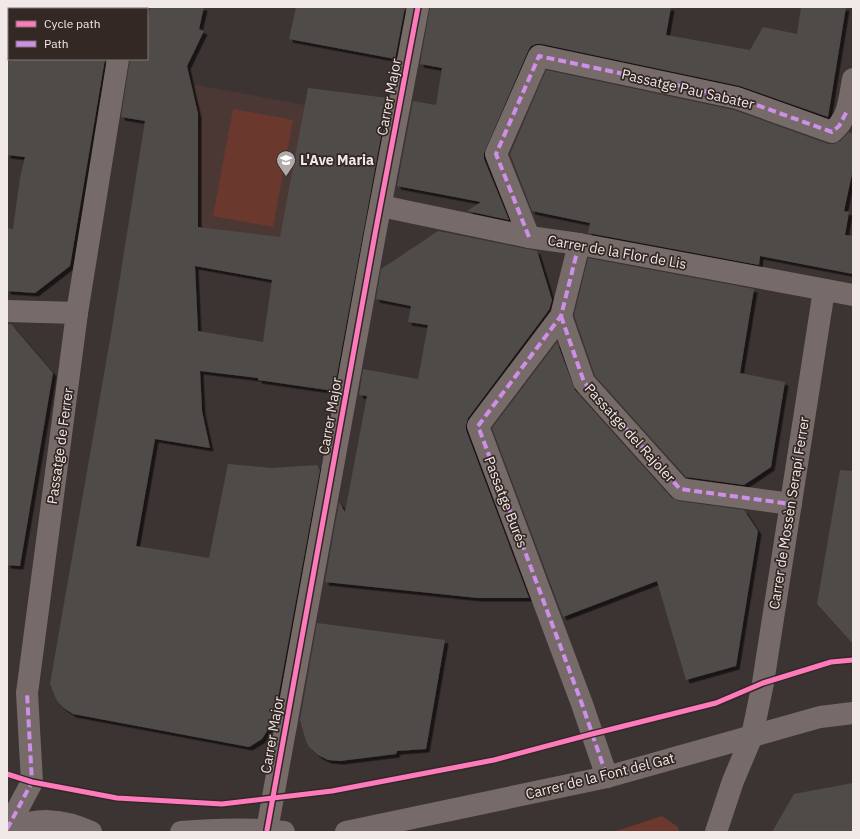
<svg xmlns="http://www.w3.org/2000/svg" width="860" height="839" font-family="'IBM Plex Sans',sans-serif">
	<defs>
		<filter id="shadow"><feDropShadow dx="3.5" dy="3.5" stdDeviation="0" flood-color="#0009"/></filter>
	</defs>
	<rect width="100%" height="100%" fill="#3c3432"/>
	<!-- built -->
	<path fill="#4b3835" d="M 191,84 L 305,105 L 385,119 L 359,256 L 298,245 L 279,238 L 205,228 L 199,224 L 198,128 L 201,129 Z"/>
	<!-- green -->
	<g fill="#6b382e">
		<path d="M 233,109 L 293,120 L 273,227 L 213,216 Z"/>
		<path d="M 662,816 L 678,827 L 679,832 L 613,832 Z"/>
	</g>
	<!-- building -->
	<g fill="#504b49" fill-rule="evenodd" filter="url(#shadow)">
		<path d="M 150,7 L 204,7 L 199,29 L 204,31 L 187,66 L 198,114 L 198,227 L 280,237 L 308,88 L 388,98 L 334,391 L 258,380 L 258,378 L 200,371 L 202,411 L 210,448 L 155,439 L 136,546 L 209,558 L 228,464 L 272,468 L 317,465 L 320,470 L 274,720 L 262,739 L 249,747 L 73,714 L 64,708 L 57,701 L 50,684 L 111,334 L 145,121 L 121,117 L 130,59 L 147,59 L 147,25 ZM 195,266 L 272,280 L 263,342 L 198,331 Z"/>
		<path d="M 296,7 L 405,7 L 395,59 L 289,39 Z"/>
		<path d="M 430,7 L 671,7 L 666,35 L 750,50 L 763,27 L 797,34 L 801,7 L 846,7 L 828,117 L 740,86 L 542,44 L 536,44 L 531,46 L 528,51 L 484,153 L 484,159 L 509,220 L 467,211 L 481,202 L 397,186 L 413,101 L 436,105 L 442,68 L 420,64 Z"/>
		<path d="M 7,59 L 105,59 L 70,266 L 35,293 L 7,291 L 7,228 L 13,229 L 20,178 L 25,157 L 7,155 Z"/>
		<path d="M 546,70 L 734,110 L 828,144 L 834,144 L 840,141 L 849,132 L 853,134 L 853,169 L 844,211 L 849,212 L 845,235 L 853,236 L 853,274 L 760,256 L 759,265 L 588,233 L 590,223 L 532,211 L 510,154 Z"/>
		<path d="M 438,231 L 537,251 L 552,300 L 549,310 L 468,418 L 466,425 L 466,430 L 529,598 L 478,598 L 325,582 L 339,502 L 345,512 L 367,396 L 359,395 L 363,369 L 418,379 L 428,325 L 408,322 L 411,306 L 376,299 L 381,269 Z"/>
		<path d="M 588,258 L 754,289 L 740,373 L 785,382 L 771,467 L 744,485 L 686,477 L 595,376 L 574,315 Z"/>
		<path d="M 7,324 L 11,324 L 53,373 L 20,566 L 7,565 Z"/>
		<path d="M 557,342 L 575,390 L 671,497 L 678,501 L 744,510 L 758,531 L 736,666 L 686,680 L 657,581 L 563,617 L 492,428 Z"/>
		<path d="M 840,470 L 853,471 L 853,644 L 817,604 Z"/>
		<path d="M 317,623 L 445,640 L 426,749 L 397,751 L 396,754 L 340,761 L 328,760 L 318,755 L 309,747 L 306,741 L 300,720 Z"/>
		<path d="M 853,783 L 853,832 L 772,832 L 794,794 Z"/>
	</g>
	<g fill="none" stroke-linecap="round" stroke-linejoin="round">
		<!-- street -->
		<g stroke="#776b69" stroke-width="22">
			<path d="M 126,9 L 126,7"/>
			<path d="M 381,206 L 529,237 L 579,244 L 853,295"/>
			<path d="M 529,237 L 496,154 L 539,56 L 737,98 L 832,132 C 849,118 849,100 853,79"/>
			<path d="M 579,244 L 561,316 L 478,426 L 582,704 L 607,777"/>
			<path d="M 7,311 L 77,313"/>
			<path d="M 561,316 L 584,382 L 680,489 L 791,504"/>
			<path d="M 7,829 L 32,782 L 27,693 L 77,313 L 118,59"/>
			<path d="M 7,829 C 37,818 61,818 91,832"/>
			<path d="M 267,830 L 375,234 L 418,7"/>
			<path d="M 181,832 C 215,829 250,828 284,832"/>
			<path d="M 346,832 L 607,777 L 820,717 L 853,713"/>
			<path d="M 716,832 L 733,781 L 752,736 L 763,683 L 824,290"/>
		</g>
		<!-- quiet -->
		<g stroke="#ce8fe9" stroke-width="4" stroke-dasharray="8 4" stroke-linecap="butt">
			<path d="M 529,237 L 496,154 L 539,56 L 737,98 L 832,132 L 839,126 L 847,111"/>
			<path d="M 579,244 L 561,316 L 478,426 L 582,704 L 607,777"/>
			<path d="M 561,316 L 584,382 L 680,489 L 791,504"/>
			<path d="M 7,829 L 32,782 L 27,693"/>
		</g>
		<defs>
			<g id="cycleway">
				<path d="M 7,774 L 32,782 L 117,798 L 222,804 L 332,791 L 494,760 L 592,734 L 716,703 L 763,683 L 831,662 L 853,660"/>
				<path d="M 267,830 L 375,234 L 418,7"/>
			</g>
		</defs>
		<!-- cycleway casing -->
		<use href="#cycleway" stroke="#342825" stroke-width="8"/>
		<!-- cycleway -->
		<use href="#cycleway" stroke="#fd7abc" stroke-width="5"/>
	</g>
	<!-- icons -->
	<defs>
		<symbol id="school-pin" viewBox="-11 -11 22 30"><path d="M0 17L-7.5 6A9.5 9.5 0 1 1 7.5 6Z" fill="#b2aaa8" stroke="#342825"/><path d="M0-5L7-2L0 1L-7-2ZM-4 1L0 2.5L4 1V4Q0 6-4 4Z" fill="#fff"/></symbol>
	</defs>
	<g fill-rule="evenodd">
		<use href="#school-pin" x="275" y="149" width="22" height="30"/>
	</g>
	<g text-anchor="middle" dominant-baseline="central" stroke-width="3.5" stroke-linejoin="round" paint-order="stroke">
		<!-- street labels -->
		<g font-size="14" fill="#f1e9e7" stroke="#342825">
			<text transform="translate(688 89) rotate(13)">Passatge Pau Sabater</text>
			<text transform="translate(389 97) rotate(-79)">Carrer Major</text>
			<text transform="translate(617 252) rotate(10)">Carrer de la Flor de Lis</text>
			<text transform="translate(330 416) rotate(-80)">Carrer Major</text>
			<text transform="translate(630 433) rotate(48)">Passatge del Rajoler</text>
			<text transform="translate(60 446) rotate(-82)">Passatge de Ferrer</text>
			<text transform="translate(506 502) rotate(69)">Passatge Burés</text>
			<text transform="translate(789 513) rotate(-81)">Carrer de Mossèn Serapí Ferrer</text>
			<text transform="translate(272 735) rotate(-80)">Carrer Major</text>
			<text transform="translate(600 776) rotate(-14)">Carrer de la Font del Gat</text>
		</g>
		<!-- poi labels -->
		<g font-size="14" font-weight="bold" fill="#f1e9e7" stroke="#342825" text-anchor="start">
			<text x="300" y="160">L'Ave Maria</text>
		</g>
	</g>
	<!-- border -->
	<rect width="860" height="839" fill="none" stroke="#f1e9e7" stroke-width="16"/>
	<!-- legend -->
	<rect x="8" y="8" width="140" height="52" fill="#342825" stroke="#807573"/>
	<rect x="16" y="21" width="20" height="6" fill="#fd7abc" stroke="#807573"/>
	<text x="44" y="28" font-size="12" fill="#f1e9e7">Cycle path</text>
	<rect x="16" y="41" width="20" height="6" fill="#ce8fe9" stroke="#807573"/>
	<text x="44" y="48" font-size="12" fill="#f1e9e7">Path</text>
</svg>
